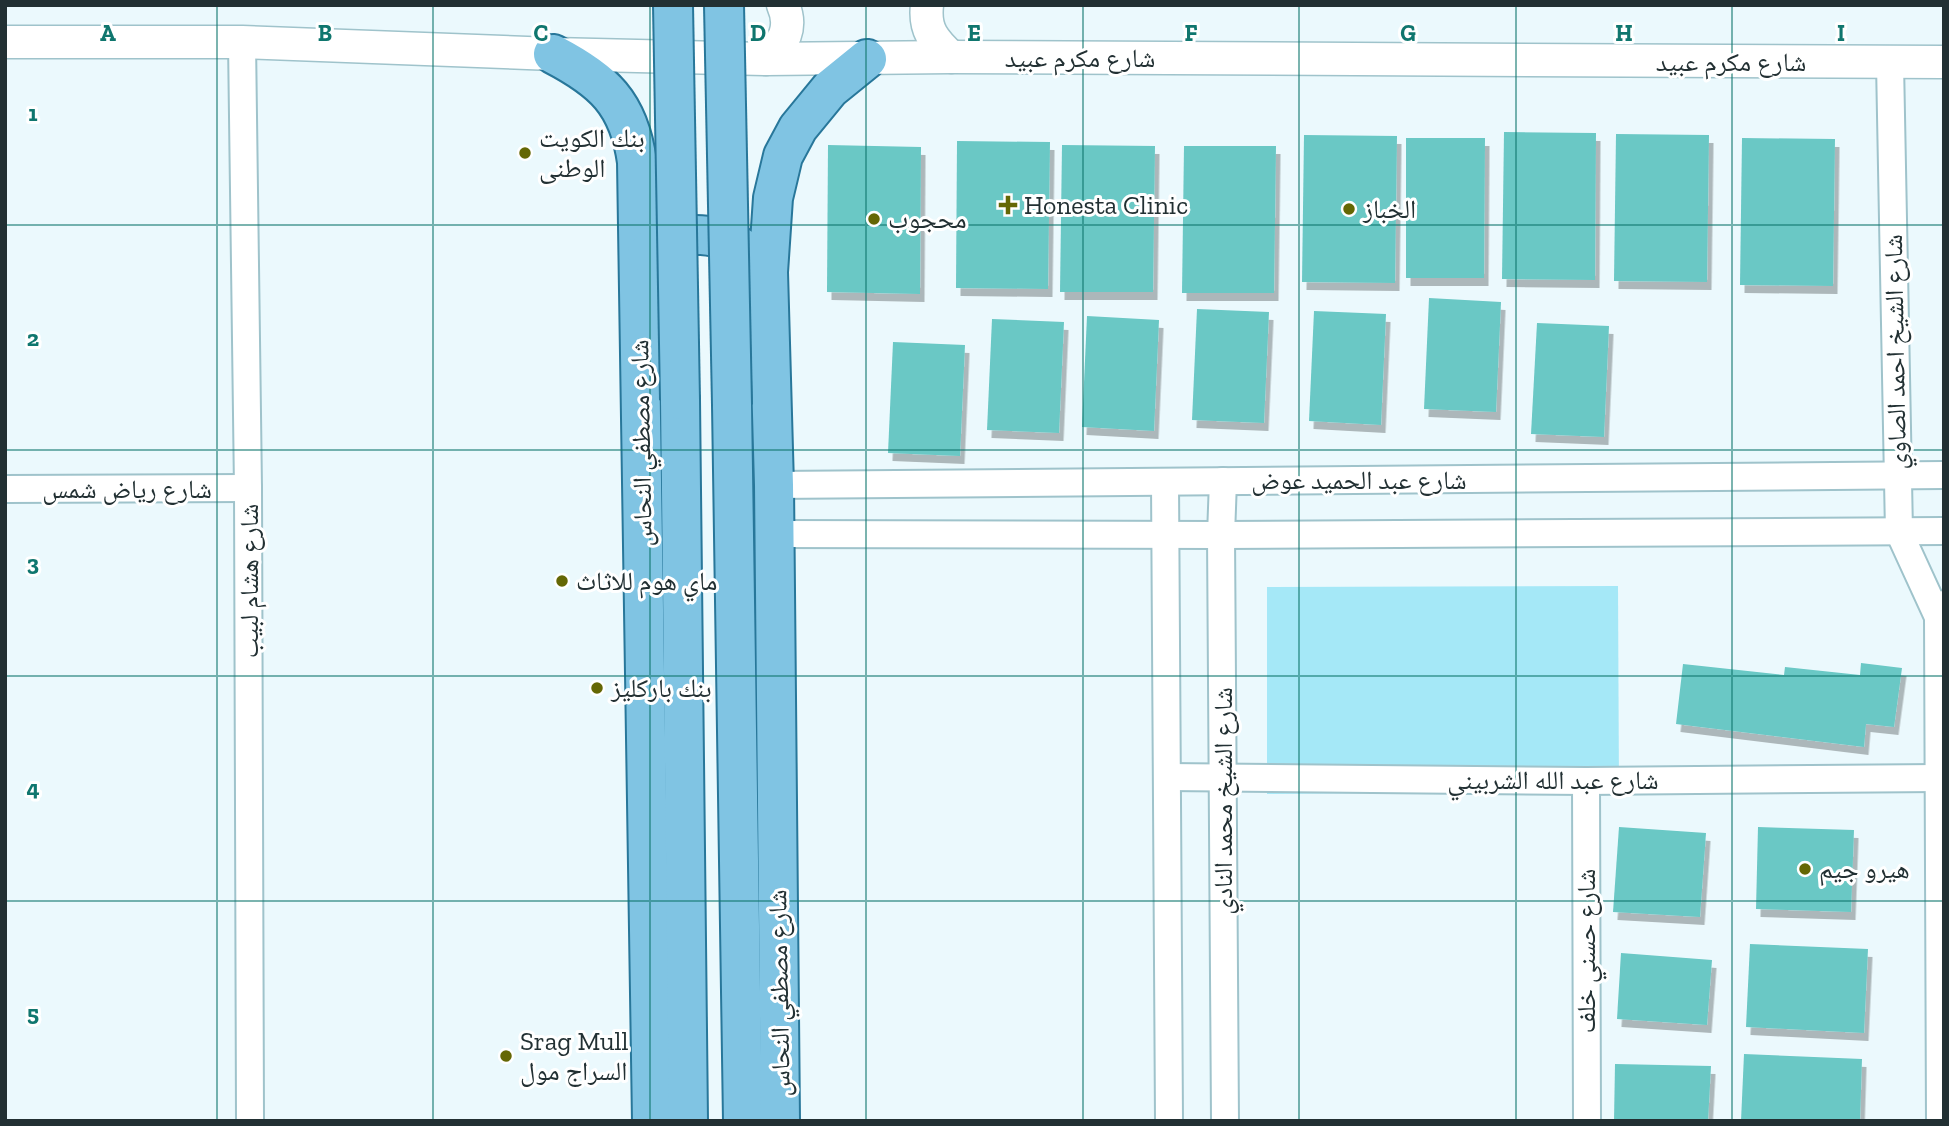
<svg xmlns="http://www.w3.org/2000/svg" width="1949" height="1126" font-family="'Zilla Slab','Noto Naskh Arabic',serif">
	<defs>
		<filter id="shadow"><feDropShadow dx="4.5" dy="8" stdDeviation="0" flood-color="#0004"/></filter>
	</defs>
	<rect width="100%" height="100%" fill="#ebf9fd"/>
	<!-- green -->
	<path fill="#a5e8f7" d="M 1618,586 L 1619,791 L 1267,794 L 1267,587 Z"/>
	<!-- building -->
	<g fill="#6ac8c5" filter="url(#shadow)">
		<path d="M 1504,132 L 1596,133 L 1595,280 L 1502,279 Z"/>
		<path d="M 1616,134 L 1709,135 L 1707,282 L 1614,281 Z"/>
		<path d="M 1304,135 L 1397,136 L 1395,283 L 1302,282 Z"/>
		<path d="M 1406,138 L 1485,138 L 1484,278 L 1406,278 Z"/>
		<path d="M 1742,138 L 1835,139 L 1833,286 L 1740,285 Z"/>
		<path d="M 957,141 L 1050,142 L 1048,289 L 956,288 Z"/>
		<path d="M 828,145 L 921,147 L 920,294 L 827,292 Z"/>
		<path d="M 1062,145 L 1155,146 L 1153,292 L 1060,292 Z"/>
		<path d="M 1184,146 L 1276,146 L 1274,293 L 1182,293 Z"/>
		<path d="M 1429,298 L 1501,302 L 1496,412 L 1424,409 Z"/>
		<path d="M 1197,309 L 1269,312 L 1264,423 L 1192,420 Z"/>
		<path d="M 1314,311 L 1386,314 L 1381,425 L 1309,421 Z"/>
		<path d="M 1087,316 L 1159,320 L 1154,431 L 1082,427 Z"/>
		<path d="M 992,319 L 1064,322 L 1059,433 L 987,430 Z"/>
		<path d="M 1537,323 L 1609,326 L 1604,437 L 1531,434 Z"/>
		<path d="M 893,342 L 965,345 L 960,456 L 888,453 Z"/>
		<path d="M 1861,663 L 1902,668 L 1894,727 L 1866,724 L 1864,747 L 1676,724 L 1683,664 L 1784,675 L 1785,667 L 1860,675 Z"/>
		<path d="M 1619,827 L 1706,833 L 1700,917 L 1613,912 Z"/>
		<path d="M 1758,827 L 1854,830 L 1851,912 L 1756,909 Z"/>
		<path d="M 1750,944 L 1868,949 L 1864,1033 L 1746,1027 Z"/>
		<path d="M 1621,953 L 1712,960 L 1707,1025 L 1617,1019 Z"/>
		<path d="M 1744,1054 L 1862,1059 L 1860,1121 L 1741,1121 Z"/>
		<path d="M 1615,1064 L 1711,1066 L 1708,1121 L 1614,1121 Z"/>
	</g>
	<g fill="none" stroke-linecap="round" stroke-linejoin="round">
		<defs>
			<g id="minor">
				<path d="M 242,42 L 248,488 L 250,1121"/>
				<path d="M 1890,63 L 1899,532 L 1938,617"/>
				<path d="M 1223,481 L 1221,535 L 1225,1121"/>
				<path d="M 1165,482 L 1169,1121"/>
				<path d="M 774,485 L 1944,475"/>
				<path d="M 5,489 L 248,488"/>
				<path d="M 774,534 L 1221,535 L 1944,531"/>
				<path d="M 1167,777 L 1586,781 L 1939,778"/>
				<path d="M 1586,781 L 1587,1121"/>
				<path d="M 1940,1121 L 1938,617 L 1944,604"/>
			</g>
			<g id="tertiary">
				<path d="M 927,5 C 924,30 934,41 951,57"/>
				<path d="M 5,42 L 242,42 L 553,54 L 766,59 L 951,57 L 1944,62"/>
				<path d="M 766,59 C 784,45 793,27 783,5"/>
			</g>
			<g id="primary">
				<path d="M 553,54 C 603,80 629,103 637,162 L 652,1121"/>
				<path d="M 647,253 C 680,226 723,231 755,257"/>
				<path d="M 680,400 L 688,1121"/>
				<path d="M 732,405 L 743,1121"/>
				<path d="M 780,1121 L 774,485 L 768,272 L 773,198 L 783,156 L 798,128 L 830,89 L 867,59"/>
			</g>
		</defs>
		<!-- minor casing -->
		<use href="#minor" stroke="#9fc3cb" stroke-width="30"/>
		<!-- tertiary casing -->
		<use href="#tertiary" stroke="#9fc3cb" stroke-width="35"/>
		<!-- primary casing -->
		<use href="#primary" stroke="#28779a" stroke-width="42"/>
		<!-- minor -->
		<use href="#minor" stroke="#fff" stroke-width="26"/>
		<!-- tertiary -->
		<use href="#tertiary" stroke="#fff" stroke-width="32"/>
		<!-- primary -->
		<use href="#primary" stroke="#80c4e3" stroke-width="38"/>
		<defs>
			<g id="primary-bridge">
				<path d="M 673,5 L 680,400"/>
				<path d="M 724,5 L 732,405"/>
			</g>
		</defs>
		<!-- primary-bridge casing -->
		<use href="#primary-bridge" stroke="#28779a" stroke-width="42" stroke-linecap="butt"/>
		<!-- primary-bridge -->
		<use href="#primary-bridge" stroke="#80c4e3" stroke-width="38"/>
	</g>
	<!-- grid -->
	<path fill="none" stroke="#0f766e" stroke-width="2" stroke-opacity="0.55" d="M 217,5 L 217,1121M 433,5 L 433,1121M 650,5 L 650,1121M 866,5 L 866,1121M 1083,5 L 1083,1121M 1299,5 L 1299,1121M 1516,5 L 1516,1121M 1732,5 L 1732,1121M 5,225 L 1944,225M 5,450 L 1944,450M 5,676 L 1944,676M 5,901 L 1944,901"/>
	<!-- markers -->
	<g fill="#646704" stroke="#fff" stroke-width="2.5">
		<circle cx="525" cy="153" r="7"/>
		<path d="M1004.5 194.5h7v7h7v7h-7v7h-7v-7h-7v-7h7z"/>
		<circle cx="1349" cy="209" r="7"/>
		<circle cx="874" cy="219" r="7"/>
		<circle cx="562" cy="581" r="7"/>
		<circle cx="597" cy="688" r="7"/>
		<circle cx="1805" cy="869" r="7"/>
		<circle cx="506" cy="1056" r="7"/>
	</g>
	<g text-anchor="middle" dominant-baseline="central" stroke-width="6" stroke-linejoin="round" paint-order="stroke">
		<!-- street labels -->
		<g font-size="26" fill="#223033" stroke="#fff">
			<text x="1080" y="58">شارع مكرم عبيد</text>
			<text x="1731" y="62">شارع مكرم عبيد</text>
			<text transform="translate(1895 352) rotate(-91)">شارع الشيخ احمد الصاوي</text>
			<text transform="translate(641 443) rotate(-91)">شارع مصطفي النحاس</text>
			<text x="1359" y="480">شارع عبد الحميد عوض</text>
			<text x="127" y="489">شارع رياض شمس</text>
			<text transform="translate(249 581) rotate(-90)">شارع هشام لبيب</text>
			<text x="1553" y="780">شارع عبد الله الشربيني</text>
			<text transform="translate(1223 801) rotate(-90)">شارع الشيخ محمد النادي</text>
			<text transform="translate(1586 951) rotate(-90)">شارع حسني خلف</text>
			<text transform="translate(779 993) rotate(-91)">شارع مصطفي النحاس</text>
		</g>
		<!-- poi labels -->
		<g font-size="26" fill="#223033" stroke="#fff" text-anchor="start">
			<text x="539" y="138">بنك الكويت<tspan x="539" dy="30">الوطنى</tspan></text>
			<text x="1024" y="205">Honesta Clinic</text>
			<text x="1363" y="209">الخباز</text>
			<text x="888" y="219">محجوب</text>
			<text x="576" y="581">ماي هوم للاثاث</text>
			<text x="611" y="688">بنك باركليز</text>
			<text x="1819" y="869">هيرو جيم</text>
			<text x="520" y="1041">Srag Mull<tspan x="520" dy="30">السراج مول</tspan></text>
		</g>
	</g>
	<g font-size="23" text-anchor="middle" font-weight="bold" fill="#0f766e" stroke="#fff" stroke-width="6" stroke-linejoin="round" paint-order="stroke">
		<text x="108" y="41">A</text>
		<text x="325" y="41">B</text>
		<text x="541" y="41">C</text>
		<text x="758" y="41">D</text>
		<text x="974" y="41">E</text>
		<text x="1191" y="41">F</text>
		<text x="1408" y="41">G</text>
		<text x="1624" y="41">H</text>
		<text x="1841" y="41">I</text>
		<text x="33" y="121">1</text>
		<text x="33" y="346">2</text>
		<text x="33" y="571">3</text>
		<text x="33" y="796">4</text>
		<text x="33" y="1021">5</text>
	</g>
	<!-- border -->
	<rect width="1949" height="1126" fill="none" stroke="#223033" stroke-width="14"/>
</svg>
